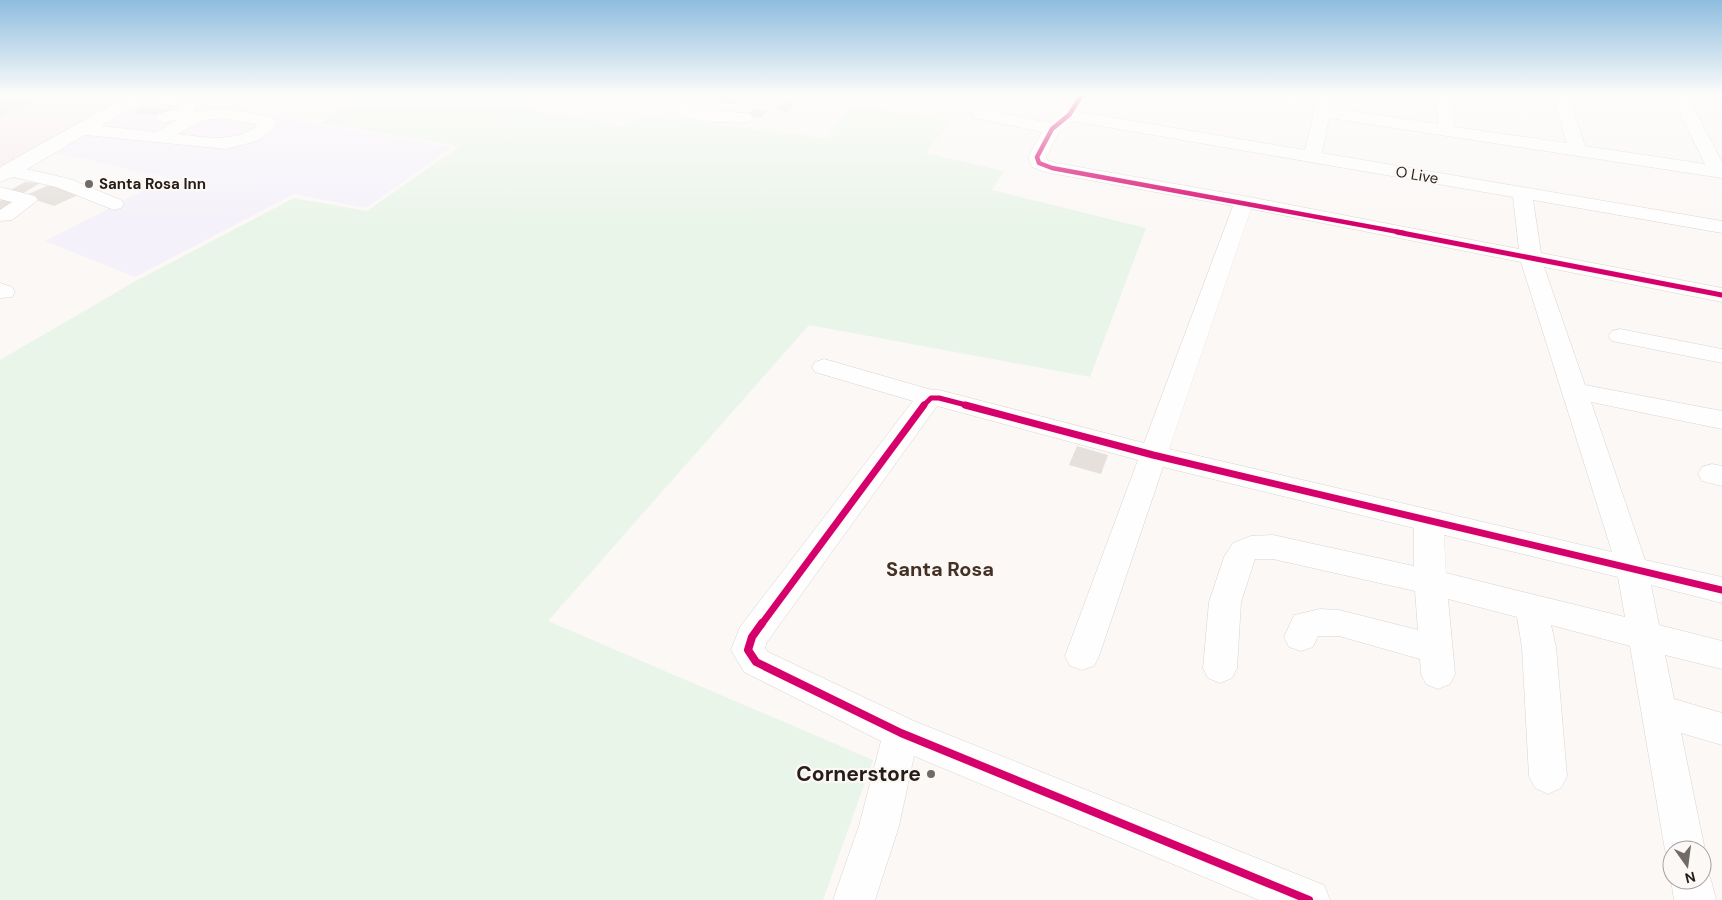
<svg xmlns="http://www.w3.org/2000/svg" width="1722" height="900" font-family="'DM Sans',sans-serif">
	<rect width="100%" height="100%" fill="#fbf8f6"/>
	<!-- commercial -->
	<path fill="#f8ecef" d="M 0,95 L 154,95 L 208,102 L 168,125 L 104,122 L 0,181 Z"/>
	<!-- industrial -->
	<path fill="#f5f1fa" d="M 152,96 L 208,102 L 318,125 L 452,147 L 366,208 L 294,194 L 135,277 L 45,241 L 168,178 L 53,152 Z"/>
	<!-- green -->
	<path fill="#eaf5e9" d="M 322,95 L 532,95 L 538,96 L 525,108 L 623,127 L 644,116 L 827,138 L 853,105 L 952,121 L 925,153 L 1004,171 L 992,190 L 1146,228 L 1090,377 L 809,325 L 548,621 L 873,760 L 823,900 L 0,900 L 0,360 L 134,282 L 294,198 L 367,211 L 460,146 L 321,123 L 348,100 Z"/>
	<!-- building -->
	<g fill="#e5e0dc">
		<path d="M 720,96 L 739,98 L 733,104 L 714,102 Z"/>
		<path d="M 784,101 L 796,103 L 787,112 L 774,110 Z"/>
		<path d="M 144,107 L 176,110 L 166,116 L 133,113 Z"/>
		<path d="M 754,108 L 768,111 L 760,118 L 746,116 Z"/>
		<path d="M 25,182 L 40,183 L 22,194 L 7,192 Z"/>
		<path d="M 49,185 L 80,194 L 54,206 L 24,196 Z"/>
		<path d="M 5,198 L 24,200 L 0,213 L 0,201 Z"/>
		<path d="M 1077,446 L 1108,455 L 1101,474 L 1069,465 Z"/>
	</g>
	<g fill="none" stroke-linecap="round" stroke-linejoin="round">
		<defs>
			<g id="minor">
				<path d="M 129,95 C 146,95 187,90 197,105 L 194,112 C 221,105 247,112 274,118 L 277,122 L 273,130 L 257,141 L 226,149 L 85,135 L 27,169 L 70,179 L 121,200 L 124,204 L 121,208 L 114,210 L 56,187 L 13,177 L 0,182 L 0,168 L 2,166 ZM 141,102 L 178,106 L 179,108 L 158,114 L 155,118 L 158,122 L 164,123 L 178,119 L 156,132 L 101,126 ZM 224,118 L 258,125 C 233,144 206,137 177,134 L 204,120 Z"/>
				<path d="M 676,95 L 694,95 L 686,105 L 693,109 L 744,113 L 750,114 L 753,118 L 750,122 L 744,123 C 724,122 677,125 669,104 Z"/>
				<path d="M 748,95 L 781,95 L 782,97 L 780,100 L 774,102 L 750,98 Z"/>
				<path d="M 1074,95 L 1090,95 L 1080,112 L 1305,150 L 1318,95 L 1334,95 L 1331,108 L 1438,124 L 1435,95 L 1451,95 L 1455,127 L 1567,143 L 1552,95 L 1568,95 L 1585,146 L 1705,164 L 1671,95 L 1687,95 L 1722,162 L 1722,178 L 1329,118 L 1322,153 L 1722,221 L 1722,233 L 1533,200 L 1541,253 L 1722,288 L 1722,302 L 1544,267 L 1585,385 L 1722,411 L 1722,429 L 1591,402 L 1645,560 L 1722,577 L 1722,603 L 1651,585 L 1659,625 L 1722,641 L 1722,669 L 1665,655 L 1674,699 L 1722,713 L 1722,745 L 1681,733 L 1705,850 L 1702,857 L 1702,850 L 1672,850 L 1672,865 L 1665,850 L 1630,646 L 1551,625 L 1556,647 L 1567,776 L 1561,788 L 1548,794 L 1535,788 L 1529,776 L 1522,647 L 1517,617 L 1448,599 L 1455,674 L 1450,684 L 1438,689 L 1426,684 L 1421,674 L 1420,659 L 1339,636 L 1318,636 L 1313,647 L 1301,651 L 1289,647 L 1284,637 L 1294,615 L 1320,609 L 1339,610 L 1418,630 L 1415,591 L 1273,559 L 1255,559 L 1241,602 L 1237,668 L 1232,678 L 1220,683 L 1208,678 L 1203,668 L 1209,602 L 1224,557 L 1233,543 L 1251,536 L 1273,535 L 1414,566 L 1414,528 L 1163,467 L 1099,656 L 1094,666 L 1082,670 L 1070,666 L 1065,656 L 1138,460 L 937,406 L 767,642 L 765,648 L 768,652 L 914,721 L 1324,885 L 1330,900 L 1259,900 L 914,756 L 899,826 L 875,900 L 833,900 L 859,826 L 881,741 L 744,672 L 731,650 L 740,627 L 913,401 L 815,372 L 812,367 L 815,362 L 824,359 L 932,390 L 939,390 L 1144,443 L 1233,206 L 1045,172 L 1032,167 L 1028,157 L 1042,132 L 974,118 L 972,114 L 974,110 L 980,109 L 1049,123 L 1063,112 ZM 1072,121 L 1513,197 L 1519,249 L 1244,196 L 1056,163 L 1047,160 L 1046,157 L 1059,132 ZM 1251,209 L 1521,262 L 1612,552 L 1169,449 ZM 1444,535 L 1618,577 L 1625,617 L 1446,573 Z"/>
				<path d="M 1249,95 L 1293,95 L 1303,97 L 1305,101 L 1303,105 L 1297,106 L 1257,100 L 1251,98 Z"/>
				<path d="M 0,187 L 35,196 L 38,200 L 12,220 L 0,221 L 0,210 L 12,202 L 0,199 Z"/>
				<path d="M 0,283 L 12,287 L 15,292 L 12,297 L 0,298 Z"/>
				<path d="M 1620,329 L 1722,349 L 1722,363 L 1612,341 L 1608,336 L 1612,331 Z"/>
				<path d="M 1712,464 L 1722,466 L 1722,486 L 1702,481 L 1698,474 L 1702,467 Z"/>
				<path d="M 1702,864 L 1705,866 L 1711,880 L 1716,900 L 1674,900 L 1671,880 L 1672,876 L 1672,880 L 1702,880 Z"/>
			</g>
			<path id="major" d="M 16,95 L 38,95 L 36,98 L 0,115 L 0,103 Z"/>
		</defs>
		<!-- minor casing -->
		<use href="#minor" stroke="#dad4d1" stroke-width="1"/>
		<!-- major casing -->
		<use href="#major" stroke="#d6d4d2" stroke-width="1"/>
		<!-- minor -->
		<use href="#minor" fill="#fefefe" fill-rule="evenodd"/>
		<!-- major -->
		<use href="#major" fill="#ece6df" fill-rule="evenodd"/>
		<defs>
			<path id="cycleway-far3" d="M 1082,95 L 1069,115 L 1052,129 L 1037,157 L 1039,163 L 1052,168 L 1404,233"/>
			<g id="cycleway-far2">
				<path d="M 1397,232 L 1722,295"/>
				<path d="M 923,406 L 931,398 L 939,398 L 970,406"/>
			</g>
			<g id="cycleway-far1">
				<path d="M 965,405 L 1153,455 L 1722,590"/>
				<path d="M 761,625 L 924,405"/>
			</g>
			<path id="cycleway" d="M 762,623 L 752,637 L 748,650 L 756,662 L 901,733 L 1309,900"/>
		</defs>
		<!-- cycleway-far3 casing -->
		<use href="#cycleway-far3" stroke="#fcf8f5" stroke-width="6"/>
		<!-- cycleway-far2 casing -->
		<use href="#cycleway-far2" stroke="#fcf8f5" stroke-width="8"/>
		<!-- cycleway-far1 casing -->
		<use href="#cycleway-far1" stroke="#fcf8f5" stroke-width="10"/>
		<!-- cycleway casing -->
		<use href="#cycleway" stroke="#fcf8f5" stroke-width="11"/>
		<!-- cycleway-far3 -->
		<use href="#cycleway-far3" stroke="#d6006c" stroke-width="4.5"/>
		<!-- cycleway-far2 -->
		<use href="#cycleway-far2" stroke="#d6006c" stroke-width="5"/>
		<!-- cycleway-far1 -->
		<use href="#cycleway-far1" stroke="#d6006c" stroke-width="7"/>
		<!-- cycleway -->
		<use href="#cycleway" stroke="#d6006c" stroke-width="8"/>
	</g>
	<!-- sky -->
	<linearGradient id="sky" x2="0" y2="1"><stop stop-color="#8ebddf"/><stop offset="0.43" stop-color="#fdfcfb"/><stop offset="1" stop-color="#fdfcfb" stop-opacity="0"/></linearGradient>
	<rect width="1722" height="221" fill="url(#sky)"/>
	<!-- markers -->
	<g fill="#716a66" stroke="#fcf8f5" stroke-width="2">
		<circle cx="89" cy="184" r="5"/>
		<circle cx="931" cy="774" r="5"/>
	</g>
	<g text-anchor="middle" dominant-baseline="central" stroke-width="4.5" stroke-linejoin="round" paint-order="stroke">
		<!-- far-street labels -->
		<g font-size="15" fill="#261d18" stroke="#fcf8f5">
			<text transform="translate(1417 175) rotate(10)">O Live</text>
		</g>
		<!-- far-poi labels -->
		<g font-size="15" font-weight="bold" fill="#261d18" stroke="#fcf8f5" text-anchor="start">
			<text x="99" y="184">Santa Rosa Inn</text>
		</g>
		<!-- quarter labels -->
		<g font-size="20" font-weight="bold" fill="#433126" stroke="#fcf8f5">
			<text x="940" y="569">Santa Rosa</text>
		</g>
		<!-- near-poi labels -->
		<g font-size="21" font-weight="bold" fill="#261d18" stroke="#fcf8f5" text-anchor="end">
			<text x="921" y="774">Cornerstore</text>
		</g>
	</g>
	<!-- north arrow -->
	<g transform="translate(1687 865) rotate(166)"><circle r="24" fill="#fcf8f5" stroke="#a6a09d"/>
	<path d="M0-4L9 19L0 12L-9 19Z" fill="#716a66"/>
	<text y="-8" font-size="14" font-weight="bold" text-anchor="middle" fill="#261d18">N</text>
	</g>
</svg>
